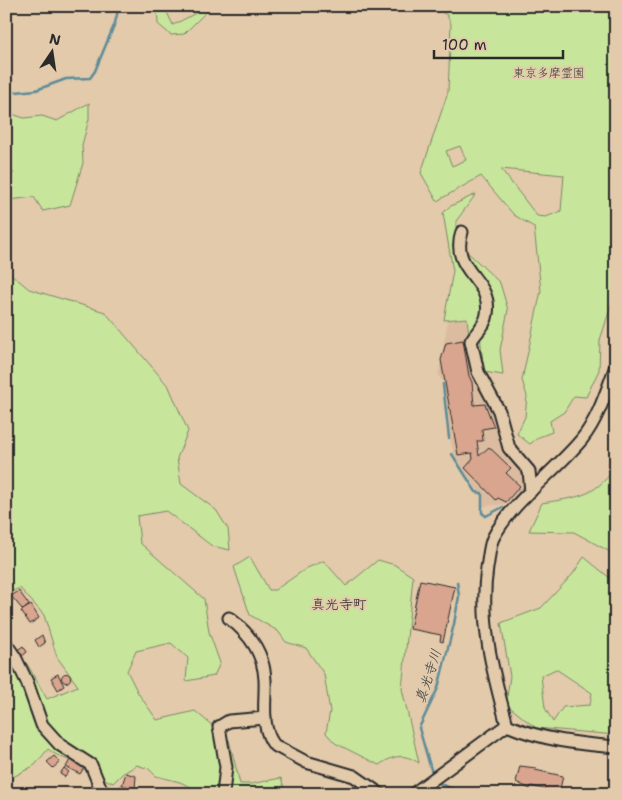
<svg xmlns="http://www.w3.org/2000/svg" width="622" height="800" font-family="'Shantell Sans','Klee One',sans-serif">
	<rect width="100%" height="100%" fill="#e2caab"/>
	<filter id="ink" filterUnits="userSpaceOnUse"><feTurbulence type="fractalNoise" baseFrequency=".02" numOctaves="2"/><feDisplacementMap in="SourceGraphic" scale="10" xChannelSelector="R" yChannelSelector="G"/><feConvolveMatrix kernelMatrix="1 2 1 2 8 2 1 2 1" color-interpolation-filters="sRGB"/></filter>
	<g filter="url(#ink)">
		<!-- built -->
		<path fill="#dbbca0" d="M 467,318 L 469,335 L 526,477 L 528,485 L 512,507 L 507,504 L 483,506 L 484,492 L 478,491 L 454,454 L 451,443 L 444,382 L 439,377 L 439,372 L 448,320 Z"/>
		<!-- green -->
		<g fill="#c8e59c" stroke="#7a8864" fill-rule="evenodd">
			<path d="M 157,6 L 164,6 L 173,25 L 198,12 L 195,6 L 212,6 L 184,34 L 171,35 L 158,24 Z"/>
			<path d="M 431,6 L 616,6 L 616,290 L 600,340 L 599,370 L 586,397 L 574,396 L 564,412 L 550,421 L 552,432 L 539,437 L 530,444 L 517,434 L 525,417 L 527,396 L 522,380 L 541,291 L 534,227 L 514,215 L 481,176 L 437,201 L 421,173 L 448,92 L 451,24 L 447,15 ZM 460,146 L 466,160 L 452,166 L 446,151 ZM 501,169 L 564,175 L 561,211 L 546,217 L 537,216 Z"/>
			<path d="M 89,103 L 89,119 L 82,145 L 83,163 L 70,205 L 43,211 L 34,197 L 9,200 L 6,181 L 14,173 L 6,168 L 6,112 L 24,118 L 42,116 L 57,121 Z"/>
			<path d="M 476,194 L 456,221 L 456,231 L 462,247 L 500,283 L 508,310 L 500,350 L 503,375 L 484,372 L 480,335 L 469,335 L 467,318 L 444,320 L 453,271 L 443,213 L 449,207 Z"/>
			<path d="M 6,270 L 29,289 L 105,312 L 169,387 L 188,431 L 177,458 L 181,484 L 216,510 L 228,529 L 230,550 L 212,546 L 166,511 L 137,516 L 140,543 L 204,599 L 209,632 L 220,663 L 214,676 L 186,681 L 188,658 L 171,643 L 136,651 L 127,671 L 138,693 L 157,720 L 195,711 L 229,740 L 240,784 L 251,784 L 281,778 L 286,794 L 198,794 L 195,789 L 180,782 L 156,776 L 149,769 L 137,765 L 122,774 L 113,783 C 102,779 95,771 85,766 C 72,760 60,759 48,749 L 35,765 L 13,777 L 6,792 L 6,655 L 27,664 L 47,699 L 78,686 L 57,657 L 44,615 L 20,588 L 6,594 Z"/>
			<path d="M 616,467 L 616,555 L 574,532 L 529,531 L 542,503 C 578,497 593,498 616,467 Z"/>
			<path d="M 250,557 L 269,590 L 275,590 L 307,568 L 324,561 L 346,586 L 378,560 L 395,565 L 413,577 L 402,689 L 419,763 C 404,753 394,755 379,765 L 335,743 L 326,733 L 330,711 L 324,674 L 306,648 L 286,642 L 278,631 L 250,615 L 234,567 Z"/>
			<path d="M 584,557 L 616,583 L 616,735 L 536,728 L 506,704 L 510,676 L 501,623 L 541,608 L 573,574 ZM 556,669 L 592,693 L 590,705 L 563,707 L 553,722 L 545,708 L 541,676 Z"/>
		</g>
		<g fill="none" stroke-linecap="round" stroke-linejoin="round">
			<!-- stream -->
			<g stroke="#5f8b98" stroke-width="2.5">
				<path d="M 6,93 L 36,90 L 66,79 L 90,78 L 95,71 L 115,23 L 119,6"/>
				<path d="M 443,384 L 449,438"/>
				<path d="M 452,454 L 476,492 L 482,493 L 482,513 L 486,516"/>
				<path d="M 486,516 L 503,507"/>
				<path d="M 432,773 L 419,728 L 438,688 L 454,624 L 459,596 L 457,582"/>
				<path d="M 437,782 L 463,794"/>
			</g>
		</g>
		<!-- building -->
		<g fill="#d9a58e" stroke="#2b2b2b">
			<path d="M 463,340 L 469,376 L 472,382 L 474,405 L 485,404 L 494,427 L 482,429 L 483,441 L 477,441 L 479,456 L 489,447 L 511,468 L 506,473 L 520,486 L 506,502 L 498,498 L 496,500 L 465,468 L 473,459 L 472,453 L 458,455 L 441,360 L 446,343 Z"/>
			<path d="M 420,580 L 455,587 L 443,642 L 440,641 L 441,635 L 410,629 Z"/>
			<path d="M 19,591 L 29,605 L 23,610 L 11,596 Z"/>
			<path d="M 31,605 L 39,618 L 30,624 L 21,611 Z"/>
			<path d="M 42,635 L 45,643 L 39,647 L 35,640 Z"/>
			<path d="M 23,646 L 27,652 L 21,657 L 16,651 Z"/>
			<circle cx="66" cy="678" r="4.5"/>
			<path d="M 58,674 L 64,686 L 58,690 L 51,678 Z"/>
			<path d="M 54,756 L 60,762 L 53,768 L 47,762 Z"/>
			<path d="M 71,758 L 85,766 L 80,774 L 66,767 Z"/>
			<path d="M 520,766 L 536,768 L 535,770 L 563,776 L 559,793 L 531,786 L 530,789 L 516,782 Z"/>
			<path d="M 64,768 L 69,772 L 65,777 L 60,774 Z"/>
			<path d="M 126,773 L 136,776 L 135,788 L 122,785 Z"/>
			<path d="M 120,786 L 138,790 L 137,794 L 118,792 Z"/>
		</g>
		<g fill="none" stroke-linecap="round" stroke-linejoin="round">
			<defs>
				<g id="minor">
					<path d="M 462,232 C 449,271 493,279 487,314 C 486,325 476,332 471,341 L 478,372 L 499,411 L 509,448 L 529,471 L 531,491"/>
					<path d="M 616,366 C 607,390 598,419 582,439 C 555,472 513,500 493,538 C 489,547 489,558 487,568 C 479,622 493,673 507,725 C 542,740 579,744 616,747"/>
					<path d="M 229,618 C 249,633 264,654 265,680 C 266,701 260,727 274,745 L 306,762 L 354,776 L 380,794"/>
					<path d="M 6,644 L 15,657 L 27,682 L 42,725 L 60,745 L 91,765 L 103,794"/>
					<path d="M 223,794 L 226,767 L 219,727 L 229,721 L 265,718"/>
					<path d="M 413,794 L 507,725"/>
				</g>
			</defs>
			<!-- minor casing -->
			<use href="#minor" stroke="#2b2b2b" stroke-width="15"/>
			<!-- minor -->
			<use href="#minor" stroke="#e2caab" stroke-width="11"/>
		</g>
	</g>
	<g text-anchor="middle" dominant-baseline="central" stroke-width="4" stroke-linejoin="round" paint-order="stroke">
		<!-- park labels -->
		<g font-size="12" fill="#3b3e36" stroke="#e2caab">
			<text x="549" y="73">東京多摩霊園</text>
		</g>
		<!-- neighbourhood labels -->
		<g font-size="14" fill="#2b2b2b" stroke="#e2caab">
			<text x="339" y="604">真光寺町</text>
		</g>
		<!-- water labels -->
		<g font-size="14" font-style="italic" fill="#343b3d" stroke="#e2caab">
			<text transform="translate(428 676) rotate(-72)">真光寺川</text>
		</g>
	</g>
	<!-- margin -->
	<rect width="622" height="800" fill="none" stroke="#e2caab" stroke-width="25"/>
	<rect x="12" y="12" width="597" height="775" fill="none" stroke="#2b2b2b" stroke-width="2" filter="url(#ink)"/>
	<!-- north arrow -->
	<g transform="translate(52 52) rotate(13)" stroke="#e2caab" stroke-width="4" paint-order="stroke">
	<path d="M0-4L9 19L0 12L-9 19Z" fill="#2b2b2b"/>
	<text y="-8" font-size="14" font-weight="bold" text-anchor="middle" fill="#2b2b2b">N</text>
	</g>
	<!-- scale -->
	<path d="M434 50v8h129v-8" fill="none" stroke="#2b2b2b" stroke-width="2.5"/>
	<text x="442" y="50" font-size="15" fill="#2b2b2b" stroke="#e2caab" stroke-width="4" paint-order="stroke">100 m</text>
</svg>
